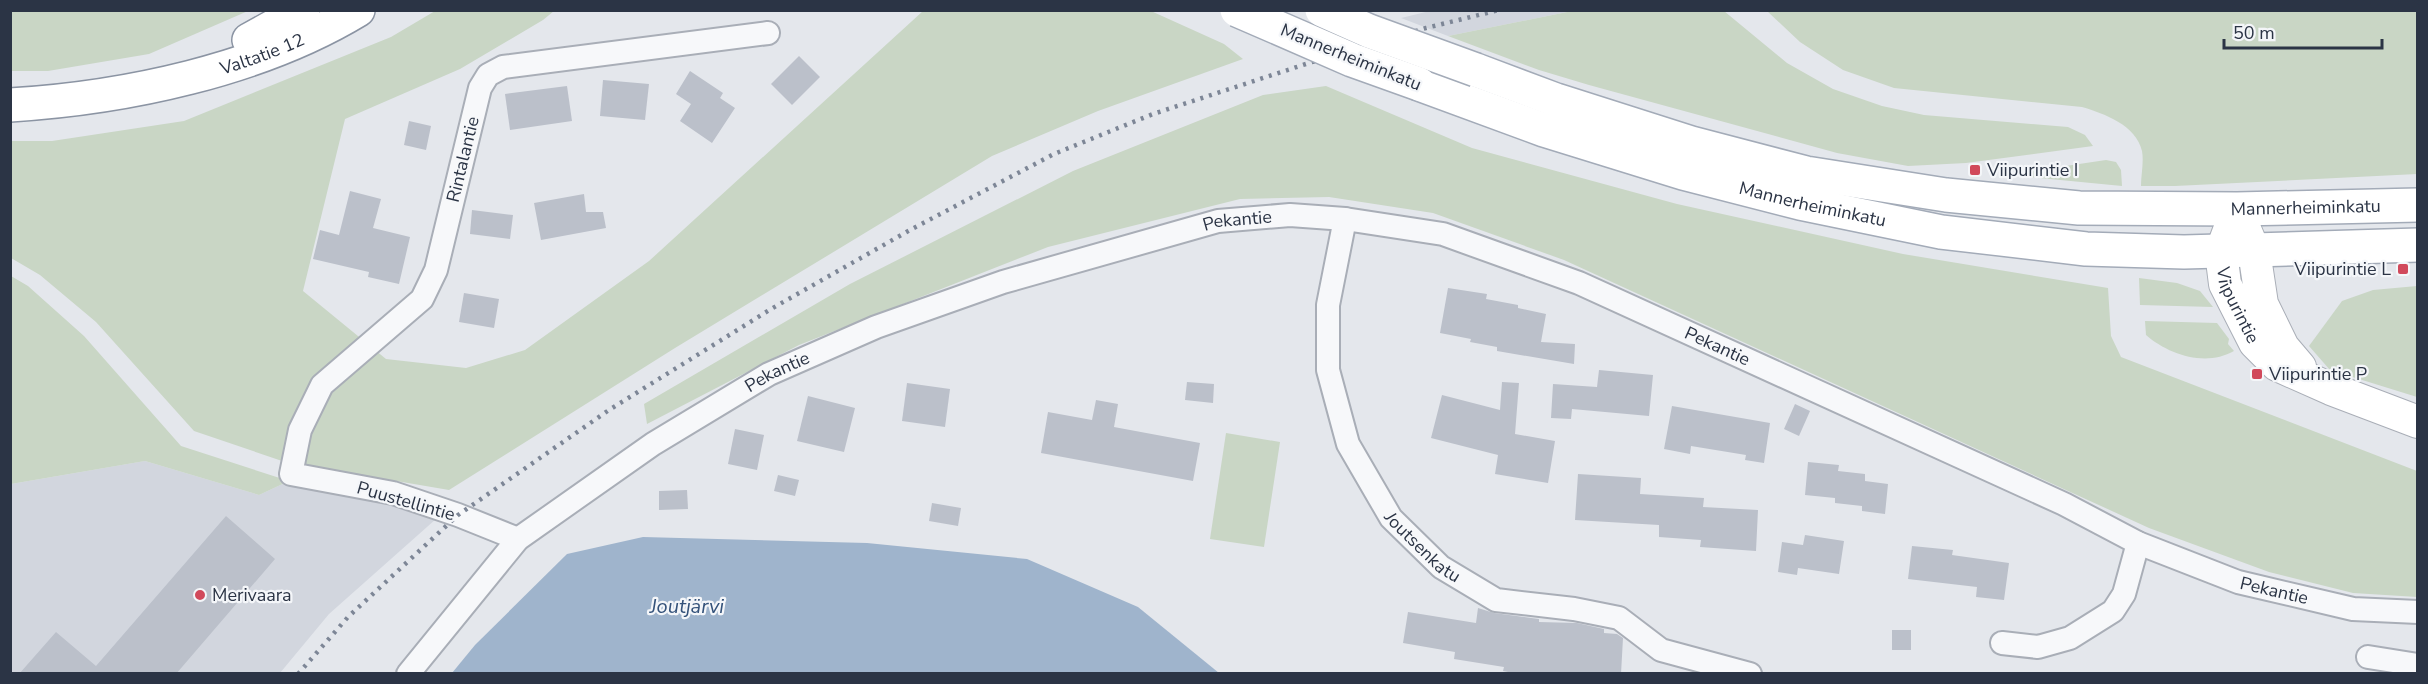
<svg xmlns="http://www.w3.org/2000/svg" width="2428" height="684" font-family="'Nunito Sans',sans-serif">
	<rect width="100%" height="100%" fill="#e4e7ec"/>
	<!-- built -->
	<g fill="#d2d6de">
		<path d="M 1434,10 L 1572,11 L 1448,36 L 1401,18 Z"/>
		<path d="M 145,461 L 259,495 L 289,481 L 388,500 L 436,519 L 329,614 L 280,673 L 11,674 L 11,484 Z"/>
	</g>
	<!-- green -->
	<g fill="#c9d6c5">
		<path d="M 10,11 L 11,10 L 248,11 L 149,54 L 48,71 L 11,71 Z"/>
		<path d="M 435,11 L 554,11 L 543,20 L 460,69 L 345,119 L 303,291 L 386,359 L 466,368 L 525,350 L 649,261 L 923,11 L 1151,11 L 1224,44 L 1243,59 L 1098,111 L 992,156 L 675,348 L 449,490 L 285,462 L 194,431 L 96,322 L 40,275 L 11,258 L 11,141 L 52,141 L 184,121 L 391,37 Z"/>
		<path d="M 1572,11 L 1724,11 L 1787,63 L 1833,89 L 1882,106 L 1924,115 L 2068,127 L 2085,135 L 2093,146 L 1966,163 L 1908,166 L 1837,153 L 1589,85 L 1539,70 L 1448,36 Z"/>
		<path d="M 1767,11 L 2417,11 L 2417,174 L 2175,186 L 2141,186 C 2141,175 2144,162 2142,151 C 2136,125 2105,114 2082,107 L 1894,88 L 1843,70 L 1800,42 Z"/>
		<path d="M 1326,86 L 1472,148 L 1677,204 L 1903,254 L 2108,288 L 2111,336 L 2121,357 L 2417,471 L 2417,597 L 2353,593 L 2269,572 L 2149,528 L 1564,260 L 1433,213 L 1329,197 L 1240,199 L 1048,247 L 799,345 L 647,424 L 644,404 L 850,284 L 1073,171 L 1263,95 Z"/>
		<path d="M 2106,160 L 2116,162 L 2121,170 L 2122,186 L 2030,177 L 2025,172 Z"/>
		<path d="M 11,276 L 28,286 L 84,336 L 181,446 L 289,481 L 259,495 L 145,461 L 11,484 Z"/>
		<path d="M 2139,278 L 2177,283 L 2200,291 L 2213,307 L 2140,305 Z"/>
		<path d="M 2417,286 L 2417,397 L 2330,370 L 2309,346 L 2342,301 L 2373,290 Z"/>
		<path d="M 2145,321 L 2217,323 L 2229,339 L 2228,344 L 2234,351 C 2206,367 2169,355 2146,335 Z"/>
		<path d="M 1226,433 L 1280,442 L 1264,547 L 1210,539 Z"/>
	</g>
	<!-- water -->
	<path fill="#9fb4cc" d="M 643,537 L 867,543 L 1027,559 L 1138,607 L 1219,673 L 452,673 L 475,645 L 567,554 Z"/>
	<!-- building -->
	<g fill="#bbc0ca">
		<path d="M 799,56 L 820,77 L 792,105 L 771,84 Z"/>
		<path d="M 690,71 L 723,93 L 720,98 L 735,108 L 712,143 L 680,121 L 691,104 L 676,94 Z"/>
		<path d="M 603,80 L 649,84 L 645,120 L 600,116 Z"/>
		<path d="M 567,86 L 572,121 L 510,130 L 505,94 Z"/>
		<path d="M 409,121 L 431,126 L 426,150 L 404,145 Z"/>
		<path d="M 350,191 L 381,199 L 373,228 L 410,237 L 399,284 L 368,277 L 369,272 L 313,259 L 320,230 L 339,235 Z"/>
		<path d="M 584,194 L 586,212 L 603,212 L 606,228 L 541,240 L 534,203 Z"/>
		<path d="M 472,210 L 513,215 L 510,239 L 470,234 Z"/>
		<path d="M 1448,288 L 1487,294 L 1486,299 L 1518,305 L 1518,308 L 1546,314 L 1541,342 L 1575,344 L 1574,364 L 1497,351 L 1497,347 L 1470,342 L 1471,339 L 1440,333 Z"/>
		<path d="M 464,293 L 499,299 L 494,328 L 459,322 Z"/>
		<path d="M 1599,370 L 1653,375 L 1649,416 L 1572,409 L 1571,419 L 1551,418 L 1553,384 L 1597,387 Z"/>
		<path d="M 1187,382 L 1214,384 L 1213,403 L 1185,400 Z"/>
		<path d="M 1502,382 L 1519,383 L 1515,434 L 1555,441 L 1548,483 L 1495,474 L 1498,455 L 1431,438 L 1442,395 L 1500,410 Z"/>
		<path d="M 907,383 L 950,389 L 945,427 L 902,421 Z"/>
		<path d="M 808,396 L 855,408 L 844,452 L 797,441 Z"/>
		<path d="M 1096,400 L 1118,404 L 1114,427 L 1200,443 L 1193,481 L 1041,453 L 1048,412 L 1092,420 Z"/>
		<path d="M 1795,404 L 1810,411 L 1799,436 L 1784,429 Z"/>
		<path d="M 1672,406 L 1770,423 L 1764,463 L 1745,460 L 1746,455 L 1691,446 L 1690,454 L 1664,449 Z"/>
		<path d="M 735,429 L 764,435 L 757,470 L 728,464 Z"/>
		<path d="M 1808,462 L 1839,465 L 1838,471 L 1865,474 L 1865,481 L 1888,484 L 1885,514 L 1862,511 L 1862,506 L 1835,503 L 1835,498 L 1805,495 Z"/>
		<path d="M 1578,474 L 1641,478 L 1640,494 L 1704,498 L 1703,507 L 1758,510 L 1756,551 L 1700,547 L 1701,540 L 1659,537 L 1659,525 L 1575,520 Z"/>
		<path d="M 778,475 L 799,480 L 795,496 L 774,491 Z"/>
		<path d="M 687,490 L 688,509 L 659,510 L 659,491 Z"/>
		<path d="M 932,503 L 961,508 L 958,526 L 929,521 Z"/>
		<path d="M 226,516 L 275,559 L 176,674 L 19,674 L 56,632 L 96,666 Z"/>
		<path d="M 1805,535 L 1844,541 L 1839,574 L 1798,568 L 1797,575 L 1778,572 L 1782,542 L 1803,545 Z"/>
		<path d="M 1912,546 L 1953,550 L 1952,555 L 2009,563 L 2004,600 L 1976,597 L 1977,587 L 1908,579 Z"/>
		<path d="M 1478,608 L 1494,613 L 1539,619 L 1539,622 L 1577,623 L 1604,629 L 1604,633 L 1617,634 L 1623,638 L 1621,674 L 1518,674 L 1503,671 L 1504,667 L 1454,659 L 1455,652 L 1403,643 L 1408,612 L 1476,623 Z"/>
		<rect x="1892" y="630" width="19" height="20"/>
	</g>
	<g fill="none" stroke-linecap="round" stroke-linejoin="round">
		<defs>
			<g id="minor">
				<path id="s1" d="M 1345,219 L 1328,305 L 1328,370 L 1348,444 L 1391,518 L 1441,567 L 1496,600 L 1574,609 L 1619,618 L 1661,650 L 1750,674"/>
				<path id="s2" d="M 518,539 L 458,515 L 393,493 L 291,474 L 300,430 L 322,385 L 422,299 L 436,270 L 480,88 L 488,75 L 503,67 L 768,33"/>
				<path d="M 2002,643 L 2038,647 L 2070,638 L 2113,611 L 2124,594 L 2138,543"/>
				<path d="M 2368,657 L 2418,665"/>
				<path id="s3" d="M 408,674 L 518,539 L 653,444 L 769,374 L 876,327 L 1003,282 L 1218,221 L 1290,215 L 1345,219 L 1443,234 L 1579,283 L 2064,504 L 2138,543 L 2238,582 L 2353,609 L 2418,612"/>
			</g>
			<g id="secondary">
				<path id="s4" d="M 2237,209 L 2221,252 L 2225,284 L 2255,343 L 2277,365 L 2331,389 L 2418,422"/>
				<path d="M 2244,227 L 2254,251 L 2262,304 L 2283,347 L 2300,367"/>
			</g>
			<g id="primary">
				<path id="s5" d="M 1476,70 L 1556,100 L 1691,143 L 1806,173 L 1946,195 L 2079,208 L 2237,209 L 2418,205"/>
				<path id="s6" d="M 1419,84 L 1544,130 L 1683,173 L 1800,203 L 1941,232 L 2086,249 L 2184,252 L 2418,245"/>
			</g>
			<g id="trunk">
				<path d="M 249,40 L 303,10"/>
				<path id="s7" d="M 10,105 C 125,98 259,70 358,10"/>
			</g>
		</defs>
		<!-- minor casing -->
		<use href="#minor" stroke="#a9aeb7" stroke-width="26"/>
		<!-- secondary casing -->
		<use href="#secondary" stroke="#a9aeb7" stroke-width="34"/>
		<!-- primary casing -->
		<use href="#primary" stroke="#a3abb8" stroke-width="36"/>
		<!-- trunk casing -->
		<use href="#trunk" stroke="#8b94a3" stroke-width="36"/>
		<!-- minor -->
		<use href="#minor" stroke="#f7f8fa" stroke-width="22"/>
		<!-- secondary -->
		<use href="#secondary" stroke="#fff" stroke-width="32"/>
		<!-- primary -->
		<use href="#primary" stroke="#fff" stroke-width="33"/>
		<!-- trunk -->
		<use href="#trunk" stroke="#fff" stroke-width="33"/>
		<!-- rail -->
		<path stroke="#7d8696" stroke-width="4.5" stroke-dasharray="3 6" stroke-linecap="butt" d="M 298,674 L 348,617 L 458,515 L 609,410 L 771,309 L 910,230 L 1054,154 L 1153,114 L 1312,62 L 1426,28 L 1499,10"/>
		<defs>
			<g id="primary-bridge">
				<path d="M 1237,10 L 1352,60 L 1419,84"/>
				<path d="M 1322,10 L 1369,31 L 1476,70"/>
			</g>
		</defs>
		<!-- primary-bridge casing -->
		<use href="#primary-bridge" stroke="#a3abb8" stroke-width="36" stroke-linecap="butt"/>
		<!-- primary-bridge -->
		<use href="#primary-bridge" stroke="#fff" stroke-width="33"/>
	</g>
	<!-- markers -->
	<g fill="#d1495b" stroke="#f4f6f9" stroke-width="2">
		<rect x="1969" y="164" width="12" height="12" rx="3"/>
		<rect x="2397" y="263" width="12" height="12" rx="3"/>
		<rect x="2251" y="368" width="12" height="12" rx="3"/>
		<circle cx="200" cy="595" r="6"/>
	</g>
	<g text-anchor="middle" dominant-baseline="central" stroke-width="4.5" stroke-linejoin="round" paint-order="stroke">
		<!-- street labels -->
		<g font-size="18" fill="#2b3445" stroke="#f4f6f9">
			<text stroke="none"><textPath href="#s7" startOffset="258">Valtatie 12</textPath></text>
			<text transform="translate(1351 57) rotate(22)">Mannerheiminkatu</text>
			<text stroke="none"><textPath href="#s2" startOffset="610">Rintalantie</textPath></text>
			<text stroke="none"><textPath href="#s6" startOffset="412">Mannerheiminkatu</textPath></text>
			<text stroke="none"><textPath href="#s5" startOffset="848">Mannerheiminkatu</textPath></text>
			<text stroke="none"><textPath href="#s3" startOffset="969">Pekantie</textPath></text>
			<text stroke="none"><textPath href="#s4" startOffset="102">Viipurintie</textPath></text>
			<text stroke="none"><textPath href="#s3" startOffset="1473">Pekantie</textPath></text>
			<text stroke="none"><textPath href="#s3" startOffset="483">Pekantie</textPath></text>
			<text transform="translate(406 501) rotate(16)">Puustellintie</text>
			<text stroke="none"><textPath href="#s1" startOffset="358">Joutsenkatu</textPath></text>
			<text stroke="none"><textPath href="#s3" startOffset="2082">Pekantie</textPath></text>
		</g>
		<!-- poi labels -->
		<g font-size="18" fill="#2b3445" stroke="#f4f6f9" text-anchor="start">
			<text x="1987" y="170">Viipurintie I</text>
			<text x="2391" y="269" text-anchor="end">Viipurintie L</text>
			<text x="2269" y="374">Viipurintie P</text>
			<text x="212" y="595">Merivaara</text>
		</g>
		<!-- water labels -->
		<g font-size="20" font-style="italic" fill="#34527a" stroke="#f4f6f9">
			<text x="687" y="606">Joutjärvi</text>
		</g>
	</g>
	<!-- border -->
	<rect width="2428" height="684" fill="none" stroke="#2b3445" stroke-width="24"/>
	<!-- scale -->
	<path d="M2224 39v9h158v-9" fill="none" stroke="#2b3445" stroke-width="3"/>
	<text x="2233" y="39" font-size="18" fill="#2b3445" stroke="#f4f6f9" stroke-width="4.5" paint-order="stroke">50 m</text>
</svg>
